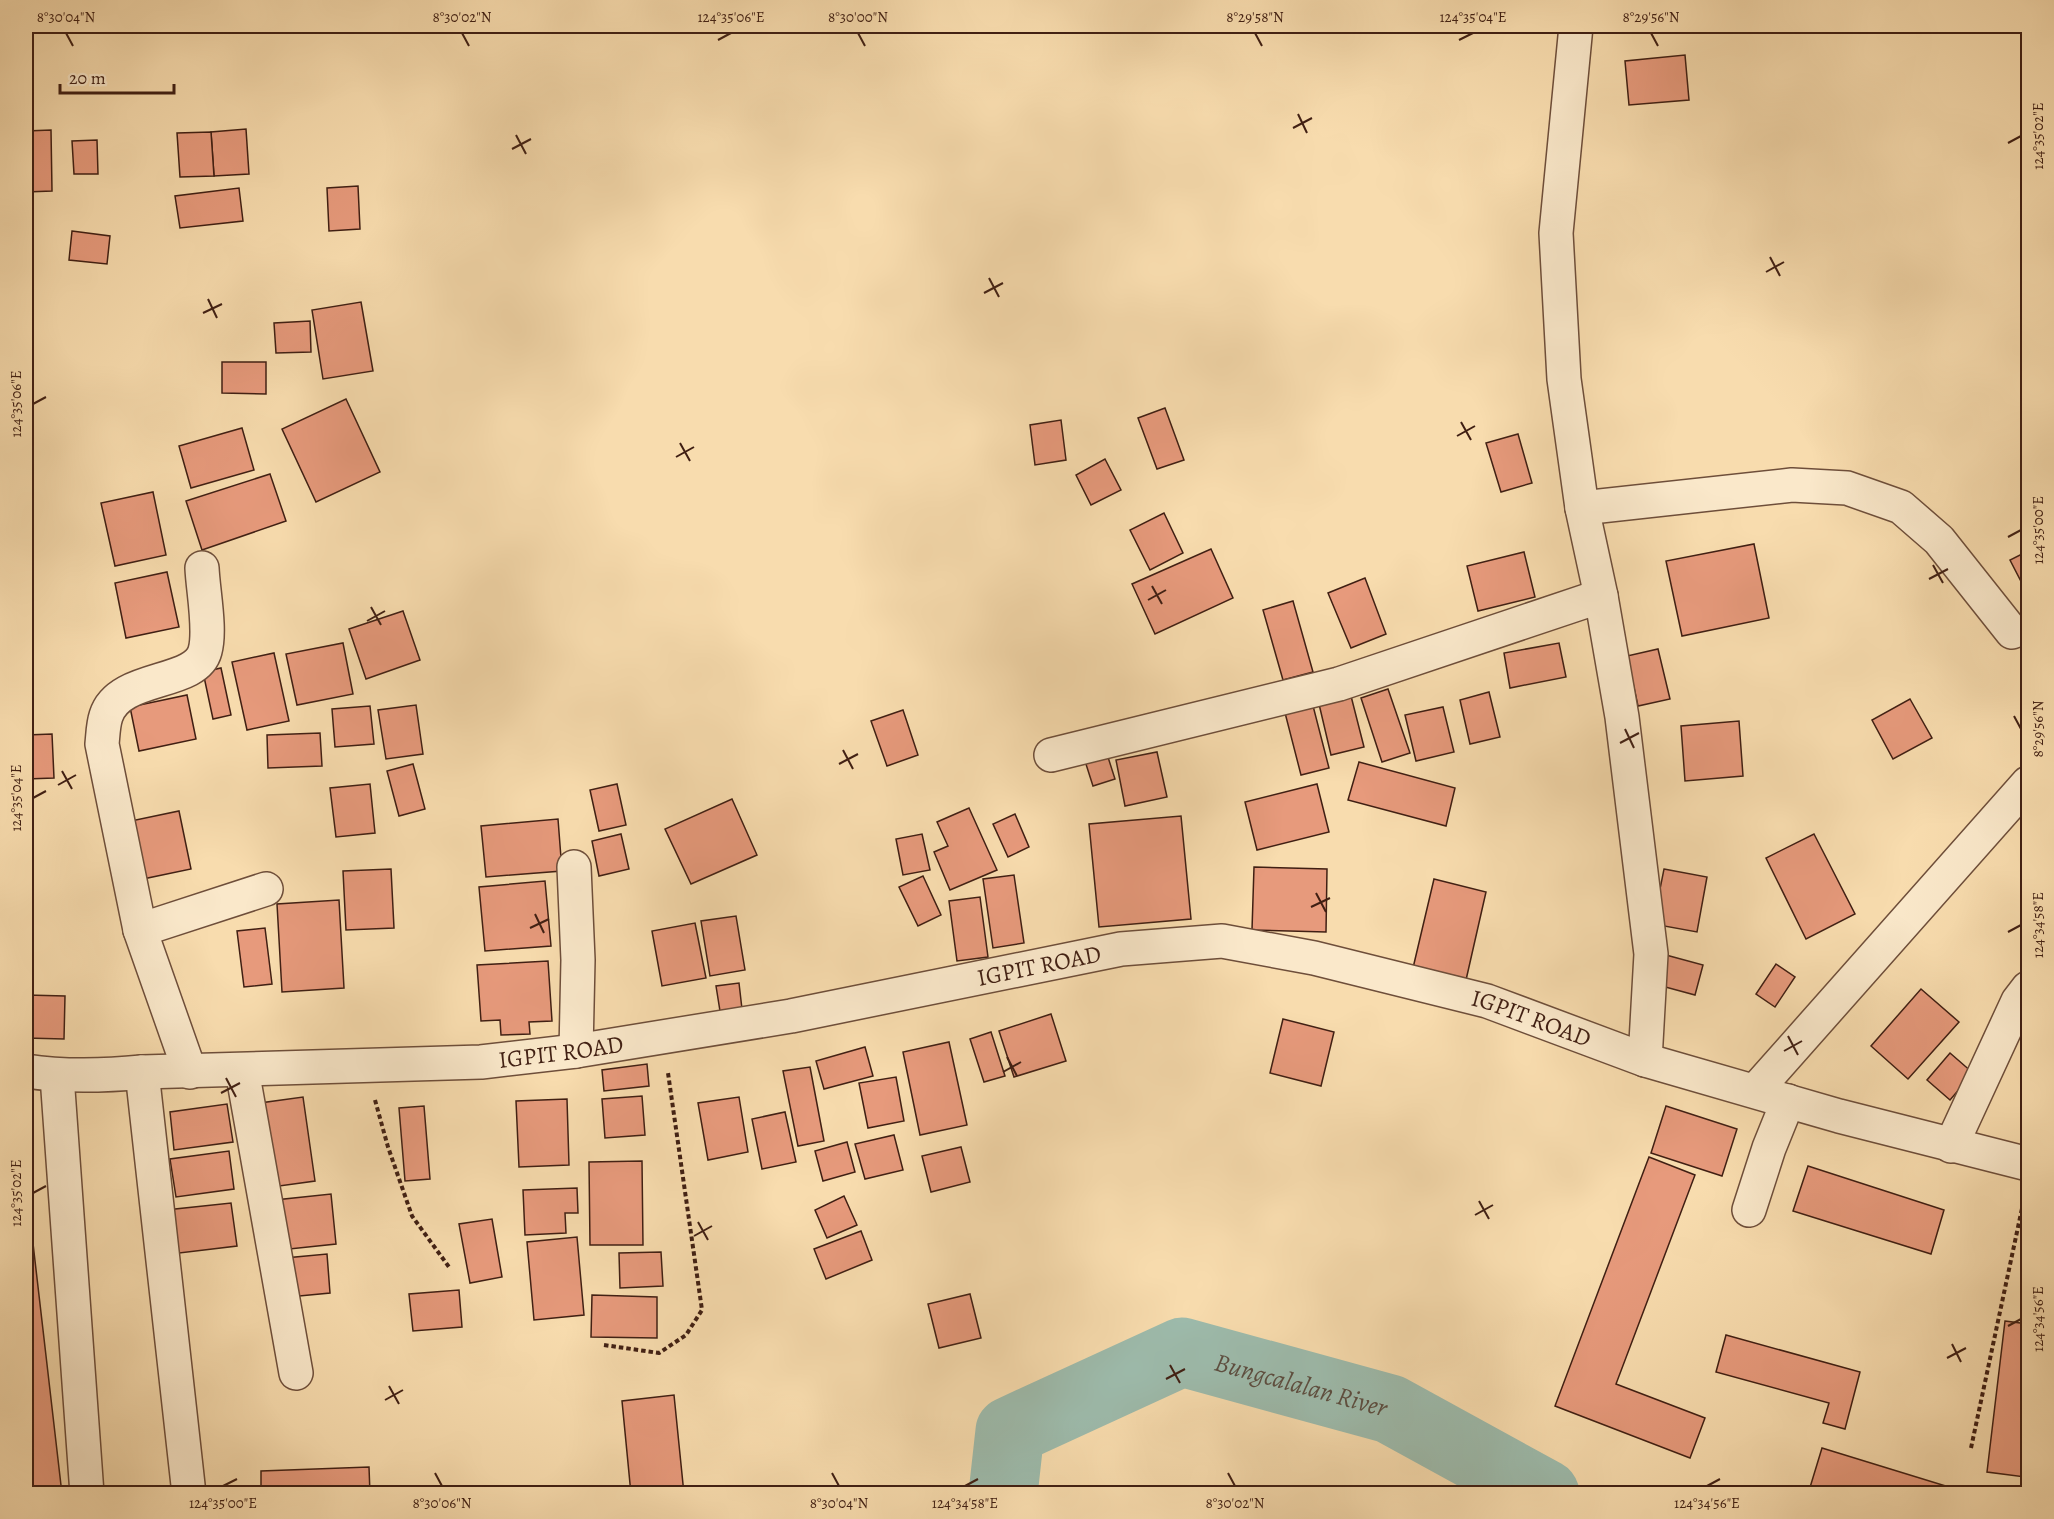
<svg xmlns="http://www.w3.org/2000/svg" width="2054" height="1519" font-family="Alegreya,serif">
	<rect width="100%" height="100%" fill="#f8dcae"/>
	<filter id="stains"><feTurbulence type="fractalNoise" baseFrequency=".00333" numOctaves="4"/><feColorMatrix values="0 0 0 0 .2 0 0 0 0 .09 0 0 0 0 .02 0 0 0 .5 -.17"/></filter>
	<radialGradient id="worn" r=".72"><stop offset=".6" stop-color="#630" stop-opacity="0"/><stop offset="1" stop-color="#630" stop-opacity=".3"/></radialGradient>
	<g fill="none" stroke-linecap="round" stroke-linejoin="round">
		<!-- river -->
		<path stroke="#9dbbac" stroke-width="69" id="s1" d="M 1003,1494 L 1010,1431 L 1182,1352 L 1390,1409 L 1545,1494"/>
	</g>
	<!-- building -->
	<g fill="#e79a7c" stroke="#401f13" stroke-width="1.5">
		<path d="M 1685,55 L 1689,100 L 1629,105 L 1625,61 Z"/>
		<path d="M 246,129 L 249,174 L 214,176 L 211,132 Z"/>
		<path d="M 51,130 L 52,191 L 26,192 L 26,131 Z"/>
		<path d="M 211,132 L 214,176 L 180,177 L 177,133 Z"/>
		<path d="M 97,140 L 98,174 L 74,174 L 72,141 Z"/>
		<path d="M 358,186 L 360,229 L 329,231 L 327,188 Z"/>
		<path d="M 239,188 L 243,221 L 180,228 L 175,196 Z"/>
		<path d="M 72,231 L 110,236 L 107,264 L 69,260 Z"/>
		<path d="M 361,302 L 373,371 L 323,379 L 312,310 Z"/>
		<path d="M 310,321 L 311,352 L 276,353 L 274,323 Z"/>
		<path d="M 222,362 L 266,362 L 266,394 L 222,393 Z"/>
		<path d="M 346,399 L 380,472 L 316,502 L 282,429 Z"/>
		<path d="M 1165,408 L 1184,460 L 1157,469 L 1138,418 Z"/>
		<path d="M 1061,420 L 1066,460 L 1035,465 L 1030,425 Z"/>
		<path d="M 242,428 L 254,470 L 191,488 L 179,446 Z"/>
		<path d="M 1518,434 L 1532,483 L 1501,492 L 1486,443 Z"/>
		<path d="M 1105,459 L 1121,490 L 1091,505 L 1076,475 Z"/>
		<path d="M 270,474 L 286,521 L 202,550 L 186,501 Z"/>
		<path d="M 153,492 L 166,555 L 115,566 L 101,503 Z"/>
		<path d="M 1164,513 L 1183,553 L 1150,570 L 1130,530 Z"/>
		<path d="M 1754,544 L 1769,618 L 1682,636 L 1666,561 Z"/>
		<path d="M 1211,549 L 1233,598 L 1155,634 L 1132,584 Z"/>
		<path d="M 2028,551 L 2028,592 L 2027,593 L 2010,560 Z"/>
		<path d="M 1524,552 L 1535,597 L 1478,611 L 1467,566 Z"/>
		<path d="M 167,572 L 179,627 L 126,638 L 115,583 Z"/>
		<path d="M 1365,578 L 1386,634 L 1351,648 L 1328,593 Z"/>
		<path d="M 1293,601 L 1313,672 L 1283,680 L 1263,610 Z"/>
		<path d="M 403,611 L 420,660 L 366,679 L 349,629 Z"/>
		<path d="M 343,643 L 353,694 L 297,705 L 286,654 Z"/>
		<path d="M 1559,643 L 1566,677 L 1510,688 L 1504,653 Z"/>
		<path d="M 1658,649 L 1670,699 L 1638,706 L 1627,656 Z"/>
		<path d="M 274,653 L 289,721 L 247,730 L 232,662 Z"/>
		<path d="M 221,668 L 231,715 L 213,719 L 203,672 Z"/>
		<path d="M 1388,689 L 1410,753 L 1382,762 L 1361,698 Z"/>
		<path d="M 1489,692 L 1500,737 L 1470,744 L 1460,700 Z"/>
		<path d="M 187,695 L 196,739 L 139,751 L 130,707 Z"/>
		<path d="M 1351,696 L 1364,747 L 1331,755 L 1319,704 Z"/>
		<path d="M 1311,698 L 1329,768 L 1301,775 L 1283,705 Z"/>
		<path d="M 1910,699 L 1932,738 L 1893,759 L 1872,720 Z"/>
		<path d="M 416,705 L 423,754 L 386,759 L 378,710 Z"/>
		<path d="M 370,706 L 374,744 L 335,747 L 332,709 Z"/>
		<path d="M 1443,707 L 1454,752 L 1416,761 L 1405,715 Z"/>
		<path d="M 903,710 L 918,755 L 887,766 L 871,721 Z"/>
		<path d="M 1739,721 L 1743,776 L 1685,781 L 1681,726 Z"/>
		<path d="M 320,733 L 322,766 L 268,768 L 267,735 Z"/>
		<path d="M 52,734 L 54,778 L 26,779 L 26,735 Z"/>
		<path d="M 1157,752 L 1167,797 L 1125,806 L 1116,760 Z"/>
		<path d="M 1107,754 L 1115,779 L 1093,786 L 1085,761 Z"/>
		<path d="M 1359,762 L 1455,788 L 1446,826 L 1348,800 Z"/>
		<path d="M 413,764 L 425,809 L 399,816 L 387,771 Z"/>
		<path d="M 370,784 L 375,833 L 336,837 L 330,788 Z"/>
		<path d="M 617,784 L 626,825 L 599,831 L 590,790 Z"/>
		<path d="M 1317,784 L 1329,832 L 1257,850 L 1245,802 Z"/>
		<path d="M 732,799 L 757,855 L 691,884 L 665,829 Z"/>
		<path d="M 969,808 L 997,870 L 950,890 L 934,852 L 948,846 L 937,822 Z"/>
		<path d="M 179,811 L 191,869 L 138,880 L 126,822 Z"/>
		<path d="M 1015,814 L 1029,847 L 1008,857 L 993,824 Z"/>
		<path d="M 1181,816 L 1191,919 L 1099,927 L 1089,824 Z"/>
		<path d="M 558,819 L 562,871 L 486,877 L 481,826 Z"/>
		<path d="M 621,834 L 629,869 L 599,876 L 592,841 Z"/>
		<path d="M 922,834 L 930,870 L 903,875 L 896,839 Z"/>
		<path d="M 1814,834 L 1855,914 L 1806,939 L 1766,858 Z"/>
		<path d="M 1254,867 L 1327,869 L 1326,932 L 1252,930 Z"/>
		<path d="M 391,869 L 394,928 L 346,930 L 343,871 Z"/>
		<path d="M 1664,869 L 1707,877 L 1697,932 L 1653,924 Z"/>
		<path d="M 1014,875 L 1024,943 L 993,948 L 983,879 Z"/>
		<path d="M 923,876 L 941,915 L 918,926 L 899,887 Z"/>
		<path d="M 1434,879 L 1486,892 L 1466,980 L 1413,968 Z"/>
		<path d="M 545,881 L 551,946 L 485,951 L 479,887 Z"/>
		<path d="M 980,897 L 988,957 L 957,961 L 949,901 Z"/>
		<path d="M 339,900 L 344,988 L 282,992 L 277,904 Z"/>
		<path d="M 736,916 L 745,970 L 710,976 L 701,921 Z"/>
		<path d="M 695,923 L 706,978 L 662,986 L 652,931 Z"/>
		<path d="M 265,928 L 272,984 L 244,987 L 237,931 Z"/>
		<path d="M 1666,955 L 1703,965 L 1695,995 L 1658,985 Z"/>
		<path d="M 548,961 L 552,1021 L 529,1022 L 530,1034 L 501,1035 L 500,1020 L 481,1021 L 477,965 Z"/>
		<path d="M 1776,964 L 1795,977 L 1775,1007 L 1756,994 Z"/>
		<path d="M 739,983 L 742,1009 L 720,1011 L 716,986 Z"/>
		<path d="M 1921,989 L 1959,1022 L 1908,1079 L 1871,1046 Z"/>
		<path d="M 26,995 L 65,996 L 64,1039 L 26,1038 Z"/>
		<path d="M 1051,1014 L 1066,1061 L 1014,1077 L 999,1031 Z"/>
		<path d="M 1283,1019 L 1334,1032 L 1321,1086 L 1270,1073 Z"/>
		<path d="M 991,1032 L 1005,1076 L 984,1082 L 970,1039 Z"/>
		<path d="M 949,1042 L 967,1125 L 920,1135 L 903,1052 Z"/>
		<path d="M 865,1047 L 873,1076 L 824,1089 L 816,1061 Z"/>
		<path d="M 1950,1053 L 1973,1073 L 1950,1100 L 1927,1080 Z"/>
		<path d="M 647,1064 L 649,1086 L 604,1091 L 602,1070 Z"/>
		<path d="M 810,1067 L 824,1141 L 798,1146 L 783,1071 Z"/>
		<path d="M 896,1077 L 904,1121 L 868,1128 L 859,1083 Z"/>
		<path d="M 642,1096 L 645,1135 L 605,1138 L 602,1099 Z"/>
		<path d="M 303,1097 L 315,1181 L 272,1187 L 260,1103 Z"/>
		<path d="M 739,1097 L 748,1152 L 708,1160 L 698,1103 Z"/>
		<path d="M 567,1099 L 569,1165 L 519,1167 L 516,1101 Z"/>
		<path d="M 227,1104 L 233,1142 L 174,1150 L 170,1112 Z"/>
		<path d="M 424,1106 L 430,1179 L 405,1181 L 399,1108 Z"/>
		<path d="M 1666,1106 L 1737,1129 L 1722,1176 L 1651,1153 Z"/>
		<path d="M 785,1112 L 796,1162 L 762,1169 L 752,1119 Z"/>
		<path d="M 894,1135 L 903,1170 L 865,1179 L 855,1144 Z"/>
		<path d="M 847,1142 L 855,1172 L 823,1181 L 815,1151 Z"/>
		<path d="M 961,1147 L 970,1182 L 931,1192 L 922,1156 Z"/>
		<path d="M 229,1151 L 234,1189 L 176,1197 L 170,1159 Z"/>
		<path d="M 1649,1157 L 1695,1175 L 1616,1384 L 1705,1418 L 1690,1458 L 1555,1406 Z"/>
		<path d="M 642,1161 L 643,1245 L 590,1245 L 589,1162 Z"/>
		<path d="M 1808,1166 L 1944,1210 L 1931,1254 L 1793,1211 Z"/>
		<path d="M 26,1183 L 62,1494 L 26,1494 Z"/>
		<path d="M 577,1188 L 578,1213 L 565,1213 L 566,1233 L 525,1235 L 523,1190 Z"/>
		<path d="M 331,1194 L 336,1244 L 280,1250 L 275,1200 Z"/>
		<path d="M 844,1196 L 857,1225 L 827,1238 L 815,1210 Z"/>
		<path d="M 231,1203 L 237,1246 L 171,1254 L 166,1210 Z"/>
		<path d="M 492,1219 L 502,1277 L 470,1283 L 459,1224 Z"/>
		<path d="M 861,1231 L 872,1260 L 826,1279 L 814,1249 Z"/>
		<path d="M 577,1237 L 584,1315 L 534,1320 L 527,1242 Z"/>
		<path d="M 661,1252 L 663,1286 L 620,1288 L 619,1253 Z"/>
		<path d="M 327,1254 L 330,1293 L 289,1297 L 285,1258 Z"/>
		<path d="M 459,1290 L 462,1327 L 413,1331 L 409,1294 Z"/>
		<path d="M 970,1294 L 981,1338 L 939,1348 L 928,1304 Z"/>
		<path d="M 592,1295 L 657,1297 L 657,1338 L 591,1337 Z"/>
		<path d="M 2005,1321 L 2028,1324 L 2028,1449 L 2025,1477 L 1987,1472 Z"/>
		<path d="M 1726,1335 L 1860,1372 L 1845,1429 L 1823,1423 L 1829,1403 L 1716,1372 Z"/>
		<path d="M 674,1395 L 684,1494 L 631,1494 L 622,1401 Z"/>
		<path d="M 1822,1448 L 1962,1491 L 1961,1494 L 1808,1494 Z"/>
		<path d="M 369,1467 L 370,1494 L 261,1494 L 261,1471 Z"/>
	</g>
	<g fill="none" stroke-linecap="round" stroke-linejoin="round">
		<defs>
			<g id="minor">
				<path d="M 1576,26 L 1556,233 L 1564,379 L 1582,508 L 1601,596 L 1622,717 L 1651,954 L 1645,1060"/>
				<path d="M 1582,508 L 1792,485 L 1847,488 L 1901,507 L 1939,540 L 2012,632"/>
				<path d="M 1051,755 L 1339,684 L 1601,596"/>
				<path d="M 574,867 L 578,960 L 576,1051"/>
				<path d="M 140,930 L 266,889"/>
				<path d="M 242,1070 L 296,1373"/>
				<path id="s2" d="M 26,1071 C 65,1077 102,1076 142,1072 L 481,1062 L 576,1051 L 791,1016 L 1121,949 L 1222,941 L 1314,958 L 1487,1001 L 1645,1060 L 1839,1116 L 2028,1164"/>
				<path d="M 142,1072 L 189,1494"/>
				<path d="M 190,1072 L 140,930 L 102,744 C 103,735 103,725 106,716 C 119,674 196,686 205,651 C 211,630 203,591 202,568"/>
				<path d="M 57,1076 L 87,1494"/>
				<path d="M 1755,1091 L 2028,783"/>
				<path d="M 1951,1146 L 2018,1001 L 2028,988"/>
				<path d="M 1749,1210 L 1769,1148 L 1788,1101"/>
			</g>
		</defs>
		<!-- minor casing -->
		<use href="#minor" stroke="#6e4e3a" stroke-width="36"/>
		<!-- path -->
		<g stroke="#401f13" stroke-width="4" stroke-dasharray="4.5 3" stroke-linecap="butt">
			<path d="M 375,1100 L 388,1147 L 412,1216 L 449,1267"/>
			<path d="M 604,1345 L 659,1353 L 686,1335 L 702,1310 L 668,1073"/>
			<path d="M 1971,1448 L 2024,1199"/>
		</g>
		<!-- minor -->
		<use href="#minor" stroke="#fae8ca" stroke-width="33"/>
	</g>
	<!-- ticks -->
	<path fill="none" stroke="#401f13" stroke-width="2" d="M 66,33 L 73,46M 462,33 L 469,46M 858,33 L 865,46M 1255,33 L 1262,46M 1651,33 L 1658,46M 718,40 L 731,33M 1459,40 L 1473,33M 1298,114 L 1307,133M 1293,128 L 1312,118M 516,135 L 526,154M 2008,143 L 2021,136M 512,149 L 531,139M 1770,257 L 1780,276M 1766,272 L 1784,262M 989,278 L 999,297M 984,293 L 1003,283M 208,299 L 217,318M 203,313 L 222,304M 33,404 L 46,397M 1461,422 L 1471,440M 1457,436 L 1475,426M 680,443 L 690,461M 676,457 L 694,447M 2008,537 L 2021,530M 1933,565 L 1943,583M 1929,579 L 1948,569M 1152,586 L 1162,604M 1148,600 L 1166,590M 371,607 L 381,625M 367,621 L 385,611M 2014,716 L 2021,729M 1625,729 L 1634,748M 1620,743 L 1639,733M 843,750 L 853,769M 839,764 L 858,754M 62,771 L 72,789M 58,785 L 76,775M 33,798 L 46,791M 1316,893 L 1326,912M 1311,907 L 1330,898M 535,914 L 544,933M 530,928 L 549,919M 2008,932 L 2021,925M 1788,1036 L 1798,1055M 1784,1051 L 1802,1041M 1007,1057 L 1017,1076M 1003,1072 L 1021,1062M 226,1078 L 236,1097M 221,1093 L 240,1083M 33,1193 L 46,1186M 1479,1201 L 1489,1219M 1475,1215 L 1493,1205M 698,1222 L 708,1240M 694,1236 L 712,1226M 2008,1326 L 2021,1319M 1952,1344 L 1961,1362M 1947,1358 L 1966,1348M 1170,1365 L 1180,1383M 1166,1379 L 1185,1369M 389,1386 L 399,1404M 385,1400 L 403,1390M 435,1473 L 442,1486M 832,1473 L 839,1486M 1228,1473 L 1235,1486M 223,1486 L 237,1479M 965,1486 L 978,1479M 1707,1486 L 1720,1479"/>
	<g text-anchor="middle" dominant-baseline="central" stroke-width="5" stroke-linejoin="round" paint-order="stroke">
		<!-- street labels -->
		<g font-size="24" fill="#401f13" stroke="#fae8ca">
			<text stroke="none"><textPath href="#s2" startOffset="1022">IGPIT ROAD</textPath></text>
			<text stroke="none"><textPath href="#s2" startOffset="1526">IGPIT ROAD</textPath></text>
			<text stroke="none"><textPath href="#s2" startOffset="536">IGPIT ROAD</textPath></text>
		</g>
		<!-- water labels -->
		<g font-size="26" font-style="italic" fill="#5c4e41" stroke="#fae8ca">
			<text stroke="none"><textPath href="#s1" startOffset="376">Bungcalalan River</textPath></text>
		</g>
	</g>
	<!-- margin -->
	<rect width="2054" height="1519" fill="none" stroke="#f8dcae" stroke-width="66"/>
	<!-- scale -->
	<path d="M60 84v9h114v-9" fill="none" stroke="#401f13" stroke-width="3"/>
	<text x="69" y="84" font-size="18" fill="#401f13" stroke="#fae8ca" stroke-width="4.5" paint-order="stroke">20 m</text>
	<rect x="33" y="33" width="1988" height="1453" fill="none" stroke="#401f13" stroke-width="2"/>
	<g font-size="15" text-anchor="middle" fill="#401f13">
		<text x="66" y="22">8°30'04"N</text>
		<text x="462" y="22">8°30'02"N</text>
		<text x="731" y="22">124°35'06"E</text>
		<text x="858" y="22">8°30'00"N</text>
		<text x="1255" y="22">8°29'58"N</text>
		<text x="1473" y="22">124°35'04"E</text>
		<text x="1651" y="22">8°29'56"N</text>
		<text transform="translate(2038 136) rotate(-90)" y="5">124°35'02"E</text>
		<text transform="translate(16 404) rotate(-90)" y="5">124°35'06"E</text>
		<text transform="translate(2038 530) rotate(-90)" y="5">124°35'00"E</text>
		<text transform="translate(2038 729) rotate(-90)" y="5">8°29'56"N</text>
		<text transform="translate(16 798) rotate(-90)" y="5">124°35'04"E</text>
		<text transform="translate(2038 925) rotate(-90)" y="5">124°34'58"E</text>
		<text transform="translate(16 1193) rotate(-90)" y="5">124°35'02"E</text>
		<text transform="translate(2038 1319) rotate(-90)" y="5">124°34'56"E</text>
		<text x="223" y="1508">124°35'00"E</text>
		<text x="442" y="1508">8°30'06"N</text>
		<text x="839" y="1508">8°30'04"N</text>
		<text x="965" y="1508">124°34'58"E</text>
		<text x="1235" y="1508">8°30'02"N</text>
		<text x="1707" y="1508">124°34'56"E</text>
	</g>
	<rect width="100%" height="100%" filter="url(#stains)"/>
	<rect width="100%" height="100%" fill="url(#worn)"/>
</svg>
